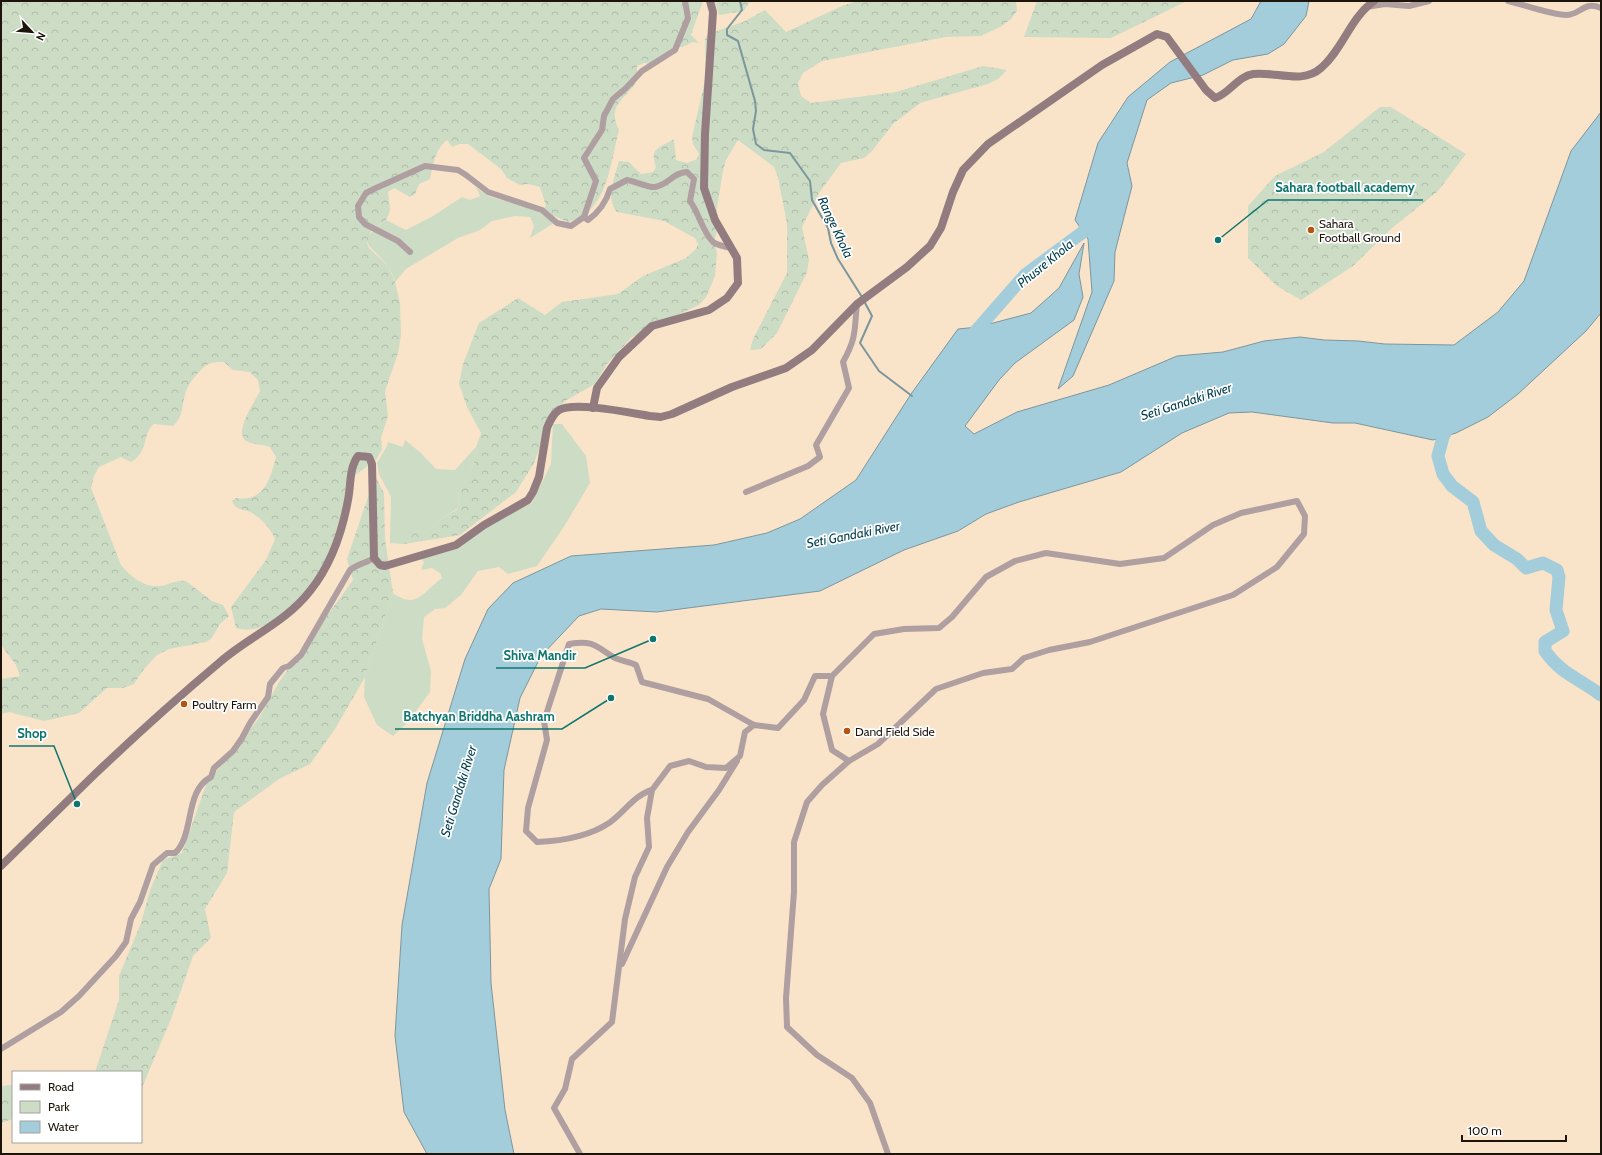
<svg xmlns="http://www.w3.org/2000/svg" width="1602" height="1155" font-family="Cabin,sans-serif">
	<defs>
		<pattern id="forest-crowns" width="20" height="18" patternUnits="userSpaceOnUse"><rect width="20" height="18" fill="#ccdcc5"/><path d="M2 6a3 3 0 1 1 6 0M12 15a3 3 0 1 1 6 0" fill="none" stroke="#afbca8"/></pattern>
	</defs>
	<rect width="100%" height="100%" fill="#fae4c9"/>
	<!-- green -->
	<g fill="#ccdcc5">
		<path d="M 476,187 C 493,204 522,201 542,213 C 546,215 550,219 554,223 L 530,238 L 534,226 L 530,217 L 515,216 L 492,221 L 480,230 L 458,238 L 406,269 L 395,282 C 393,276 391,270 387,265 C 369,242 354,245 386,220 L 406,230 L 433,216 L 462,197 L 470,200 L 480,196 Z"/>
		<path d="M 553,424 L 562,424 L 586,456 L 590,483 L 565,525 L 537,566 L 508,574 L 499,567 L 478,571 L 461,595 L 445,608 L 435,609 L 424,617 L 422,639 L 431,671 L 430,692 L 408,722 L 393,736 L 377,725 L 364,697 L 365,677 L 393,593 C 416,610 423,592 442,578 L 440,573 L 432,568 L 421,570 L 424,562 L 419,556 L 458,548 L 479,529 L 532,503 L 551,464 Z"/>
		<path d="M 481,433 C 476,452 474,475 459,490 L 458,508 L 441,519 L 425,533 L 417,530 L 404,544 L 390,543 L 391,497 L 379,474 L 377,463 L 387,446 L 388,442 L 403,447 L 405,440 L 421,453 L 436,469 L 455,470 L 476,447 Z"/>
	</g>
	<!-- forest -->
	<g fill="url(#forest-crowns)">
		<path d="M 1,1 L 703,1 L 691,35 L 699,43 L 693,42 L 682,47 L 673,47 L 655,65 L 644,63 L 637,66 C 637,71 638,80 635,84 C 623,101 607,106 619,130 C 610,164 608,212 568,222 L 552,215 L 543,209 L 546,206 L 540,187 L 528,184 L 520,185 L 507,178 L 501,169 L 468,144 L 459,144 L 452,147 L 447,140 C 435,149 433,165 430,179 L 419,184 L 415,194 L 410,197 L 394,188 L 388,192 L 390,209 L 389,214 L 386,220 L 371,231 L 367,243 L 369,248 L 388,266 L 395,282 L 400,303 L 401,335 L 398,353 L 385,391 L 388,416 L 381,438 L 382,449 L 376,460 L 350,479 C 339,532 324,588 276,619 C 261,628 253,632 236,628 L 231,607 L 266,560 L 275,539 C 270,528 263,520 252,513 C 244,508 237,512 232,501 L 236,498 C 264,502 270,480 276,457 L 270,447 C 263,444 255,445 248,442 C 231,434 255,402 260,391 L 258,380 L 250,372 L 233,370 L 224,362 C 213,362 208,362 200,371 C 195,376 190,382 187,389 C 181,402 185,416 173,426 L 154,424 C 141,435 150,451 131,462 L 121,457 L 99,467 L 94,476 L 91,488 L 121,565 C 132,578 147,590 165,585 C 172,583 178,580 186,581 L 212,601 L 223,605 L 229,616 L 220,624 L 211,639 L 206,642 L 169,649 L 157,655 L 144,669 L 134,684 L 123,688 L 107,688 L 79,713 L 44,721 L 9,712 L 1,714 L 1,679 L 20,676 L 16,665 L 1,645 Z"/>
		<path d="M 715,1 L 750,1 L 744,11 L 719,15 Z"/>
		<path d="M 857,1 L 1016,1 L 1017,11 L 1011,19 L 1002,26 L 981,36 L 946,37 L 822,61 L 803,73 L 798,83 L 801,96 L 811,103 L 896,92 L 983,66 L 1007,70 L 998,79 L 988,84 L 920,103 L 893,124 L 872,151 L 864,158 L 841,163 L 819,193 L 802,227 L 809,260 L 807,272 L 777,333 L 761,349 L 750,350 L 753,339 L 787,273 L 787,224 L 778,177 L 774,167 L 738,140 L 726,160 L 723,171 L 715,220 L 717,231 L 714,242 L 717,253 L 715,276 L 706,297 L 699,305 L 632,337 L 607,364 L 595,384 L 565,401 L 551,419 L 534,463 L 516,492 L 460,535 L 404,544 L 417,530 L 425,533 L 441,519 L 458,509 L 459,490 C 474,475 476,452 481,433 L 467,407 L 459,384 L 463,364 L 479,323 L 518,298 L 545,315 L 562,302 L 618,294 L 643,276 L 686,258 L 696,249 L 698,244 L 695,238 L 664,221 L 617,212 C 605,199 615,176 619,161 L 629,162 L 641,174 L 653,172 L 656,167 C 649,148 659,148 674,139 L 676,160 L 687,163 L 697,159 L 699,154 L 693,144 L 692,137 L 706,76 L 705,39 L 708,34 L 743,22 L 765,10 L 786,32 L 842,6 Z"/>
		<path d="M 1037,1 L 1187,1 L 1111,38 L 1024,37 Z"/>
		<path d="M 1380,107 L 1391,107 L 1466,154 L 1438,191 L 1392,228 L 1353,266 L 1301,300 L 1277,286 L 1248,258 L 1248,206 L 1275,176 L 1324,152 Z"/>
		<path d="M 375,476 L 384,493 L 385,539 L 393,593 L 365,677 L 335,729 L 310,764 L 279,779 L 234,812 L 227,873 L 205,909 L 211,938 L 193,956 L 171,1019 L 141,1090 L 141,1072 L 95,1072 L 119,1000 L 119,976 L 141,923 L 150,890 L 163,860 L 182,853 L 206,785 L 259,718 L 279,682 L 353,580 L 347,559 Z"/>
		<path d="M 13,1085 L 13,1119 L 1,1123 L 1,1086 Z"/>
	</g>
	<!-- water -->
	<g fill="#a4cddb" stroke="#7c969d">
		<path d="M 1261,1 L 1309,1 L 1306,16 L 1284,44 L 1268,54 L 1233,60 L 1203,75 L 1171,83 L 1147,100 L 1127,163 L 1132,186 L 1115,252 L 1114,281 L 1073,376 L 1058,389 L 1092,292 L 1088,239 L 1075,220 L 1098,143 L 1128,97 L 1170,62 L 1251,19 Z"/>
		<path d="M 1601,112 L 1601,313 L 1586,331 L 1518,394 L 1488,417 L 1456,433 L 1443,437 L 1433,440 L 1355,423 L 1333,423 L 1252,412 L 1229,413 L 1182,433 L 1121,472 L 1019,502 L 986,514 L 958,531 L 904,550 L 820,591 L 657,612 L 601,609 L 579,616 L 541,656 L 520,698 L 504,770 L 501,859 L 489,889 L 491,983 L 505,1110 L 514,1154 L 427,1154 L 404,1112 L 395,1036 L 402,925 L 427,783 L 465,659 L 488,609 L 513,583 L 571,556 L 714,545 L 767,533 L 800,519 L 856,480 L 911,394 L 958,329 L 978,327 L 1031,313 L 1059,288 L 1084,243 L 1079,274 L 1083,297 L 1074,320 L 1015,363 L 999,380 L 965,426 L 974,434 L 1017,412 L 1109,385 L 1177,356 L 1223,352 L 1264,341 L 1300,337 L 1324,340 L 1358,341 L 1385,344 L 1454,345 L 1498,312 L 1524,281 L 1571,151 Z"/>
	</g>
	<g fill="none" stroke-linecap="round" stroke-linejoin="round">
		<!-- stream -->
		<g stroke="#7c969d" stroke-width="2">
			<path d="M 740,1 L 742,10 L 727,29 L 727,35 L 738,41 L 755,101 L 756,111 L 753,129 L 756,144 L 764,150 L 790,153 L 810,181 L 812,200 L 828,228 L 831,243 L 838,259 L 862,297"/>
			<path d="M 864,301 L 872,316 L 860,343 L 879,371 L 912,396"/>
		</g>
		<!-- river -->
		<g stroke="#a4cddb" stroke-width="13">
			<path d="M 968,340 L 1025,275 L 1083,232 L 1091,217"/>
			<path d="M 1451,421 L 1443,437 L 1438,456 L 1443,474 L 1452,486 L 1473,502 L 1481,531 L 1494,545 L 1517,559 L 1526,568 L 1543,563 L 1557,570 L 1559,577 L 1556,610 L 1563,631 L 1545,642 L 1545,651 C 1561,674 1580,679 1601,695"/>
		</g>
		<!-- minor -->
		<g stroke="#af9fa1" stroke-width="6">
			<path d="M 1508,1 C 1525,5 1549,14 1566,15 C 1581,15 1584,0 1601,8"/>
			<path d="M 1366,7 L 1385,4 L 1409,6 L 1429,1"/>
			<path d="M 584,217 L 596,181 L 584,158 L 602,130 L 604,116 L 613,99 L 626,88 L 642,71 L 675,50 L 688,18 L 685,1"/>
			<path d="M 410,252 L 398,241 L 365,224 L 359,217 L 358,206 L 366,193 L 376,188 L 425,166 L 458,170 L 466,175 L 488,192 L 542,210 L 557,223 L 571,226 L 584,217 L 588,220 C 599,212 606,203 610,189 L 627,180 C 634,181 650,188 655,187 C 668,185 674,172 687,172 L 694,179 L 690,201 C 699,213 702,231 713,242 C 717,245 726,247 731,248"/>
			<path d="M 746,492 L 808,466 L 820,457 L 816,445 L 849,388 L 843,362 C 857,337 854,331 857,304"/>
			<path d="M 849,761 L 832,750 L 823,714 L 832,676 L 874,634 L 904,629 L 939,628 L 952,617 L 986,577 L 1015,561 L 1046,553 L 1120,564 L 1164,558 L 1213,525 L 1241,513 L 1297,501 L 1305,516 L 1304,534 L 1277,567 L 1233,595 L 1090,642 L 1049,650 L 1024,658 L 1012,669 L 983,673 L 936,689 L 878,744 L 849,761 L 822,785 L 807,802 L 794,842 L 794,892 L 786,998 L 787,1027 L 817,1055 L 852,1078 L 870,1103 L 888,1154"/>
			<path d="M 652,790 C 634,795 624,813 609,823 C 588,837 561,841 537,842 L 526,831 L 528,808 L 547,740 L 544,721 L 569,644 C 594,640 595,646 615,658 C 622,661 630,662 636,665 L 642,682 L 708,699 L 754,725 L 778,728 L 804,700 L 815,676 L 832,676"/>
			<path d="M 622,964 L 667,867 L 688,832 L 719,790 L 737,761"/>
			<path d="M 1,1049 L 61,1012 L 79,996 L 116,956 L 126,942 L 131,919 L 140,902 L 153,865 L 167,853 L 175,853 C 195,834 184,791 211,777 L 214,768 L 233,751 L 242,738 L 250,723 L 268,697 L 270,684 L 283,668 L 289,666 L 301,655 L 350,570 C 358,564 366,563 374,558"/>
			<path d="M 580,1154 L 554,1108 L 565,1089 L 572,1059 L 612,1022 L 625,919 L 635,877 L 649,847 L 647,818 L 652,790 L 670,766 L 689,761 L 706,767 L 726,768 L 740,756 L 745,732 L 754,725"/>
		</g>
		<!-- secondary -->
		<g stroke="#937c7f" stroke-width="8">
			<path d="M 593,408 L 597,388 L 619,357 L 652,326 L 709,310 L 727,298 L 738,283 L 737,258 L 715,220 L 704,188 L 705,134 L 713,12 L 710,1"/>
			<path d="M 1,866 C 32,836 63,805 94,775 C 135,736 177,698 220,662 C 250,636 285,623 310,591 C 331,565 342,533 348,500 C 351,486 349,468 358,456 L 369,457 L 372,464 L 374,558 L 380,565 L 385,566 L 456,545 L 484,525 L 528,500 L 533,492 L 539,477 L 547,428 C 550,421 553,414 559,410 C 574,401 631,413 650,416 L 661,417 L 672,414 L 732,387 L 786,368 L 812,350 L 857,304 L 907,267 L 930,246 L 941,228 L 953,192 L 963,170 L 988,144 L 1102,65 L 1157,34 L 1167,37 L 1206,90 L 1215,98 C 1229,94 1238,76 1253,74 C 1276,71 1302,85 1321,68 C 1343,49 1350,18 1374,1"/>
		</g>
	</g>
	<!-- markers -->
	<g fill="#b4540e" stroke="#fff" stroke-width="1.5">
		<circle cx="1311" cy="230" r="4"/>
		<circle cx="184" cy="704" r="4"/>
		<circle cx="847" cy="731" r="4"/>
	</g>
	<g text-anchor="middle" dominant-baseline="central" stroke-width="3.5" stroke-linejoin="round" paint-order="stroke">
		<!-- poi labels -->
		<g font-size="12" fill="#1d150c" stroke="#fff" text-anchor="start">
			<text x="1319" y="223">Sahara<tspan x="1319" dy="14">Football Ground</tspan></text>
			<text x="192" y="704">Poultry Farm</text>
			<text x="855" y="731">Dand Field Side</text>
		</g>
		<!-- water labels -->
		<g font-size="13" font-style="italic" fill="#064252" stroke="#fff">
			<text transform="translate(836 227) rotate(65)">Range Khola</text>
			<text transform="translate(1045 263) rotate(-39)">Phusre Khola</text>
			<text transform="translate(1186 401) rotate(-18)">Seti Gandaki River</text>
			<text transform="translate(853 534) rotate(-11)">Seti Gandaki River</text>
			<text transform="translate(458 791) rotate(-73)">Seti Gandaki River</text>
		</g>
	</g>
	<!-- callouts -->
	<path fill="none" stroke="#0f766e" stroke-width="1.5" d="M1218 240L1268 200H1423M653 639L585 668H496M611 698L562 729H395M77 804L54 746H9"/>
	<g fill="#0f766e" stroke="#fff" stroke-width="1.5">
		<circle cx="1218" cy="240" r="4"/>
		<circle cx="653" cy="639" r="4"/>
		<circle cx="611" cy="698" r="4"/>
		<circle cx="77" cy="804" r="4"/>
	</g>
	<g font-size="13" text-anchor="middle" font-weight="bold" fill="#0f766e" stroke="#fff" stroke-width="3.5" stroke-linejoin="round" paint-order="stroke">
		<text x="1345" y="192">Sahara football academy</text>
		<text x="540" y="660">Shiva Mandir</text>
		<text x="479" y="721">Batchyan Briddha Aashram</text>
		<text x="32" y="738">Shop</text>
	</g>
	<!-- border -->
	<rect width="1602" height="1155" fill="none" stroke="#1d150c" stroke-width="4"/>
	<!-- legend -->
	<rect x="12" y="1071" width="130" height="72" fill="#ffffff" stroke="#a5a19e"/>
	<rect x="20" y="1084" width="20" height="6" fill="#937c7f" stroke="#a5a19e"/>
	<text x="48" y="1091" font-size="12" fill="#1d150c">Road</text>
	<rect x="20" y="1101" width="20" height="12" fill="#ccdcc5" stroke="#a5a19e"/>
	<text x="48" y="1111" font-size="12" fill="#1d150c">Park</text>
	<rect x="20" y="1121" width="20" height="12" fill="#a4cddb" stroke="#a5a19e"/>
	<text x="48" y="1131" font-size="12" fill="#1d150c">Water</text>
	<!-- north arrow -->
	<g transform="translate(32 32) rotate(116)" stroke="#ffffff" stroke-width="3" paint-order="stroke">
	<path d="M0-3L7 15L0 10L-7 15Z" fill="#1d150c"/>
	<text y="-6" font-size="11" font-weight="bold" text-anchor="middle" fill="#1d150c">N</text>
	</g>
	<!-- scale -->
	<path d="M1462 1135v6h104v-6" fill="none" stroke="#1d150c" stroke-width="2"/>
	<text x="1468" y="1135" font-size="12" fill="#1d150c" stroke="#ffffff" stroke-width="3" paint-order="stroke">100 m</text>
</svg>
